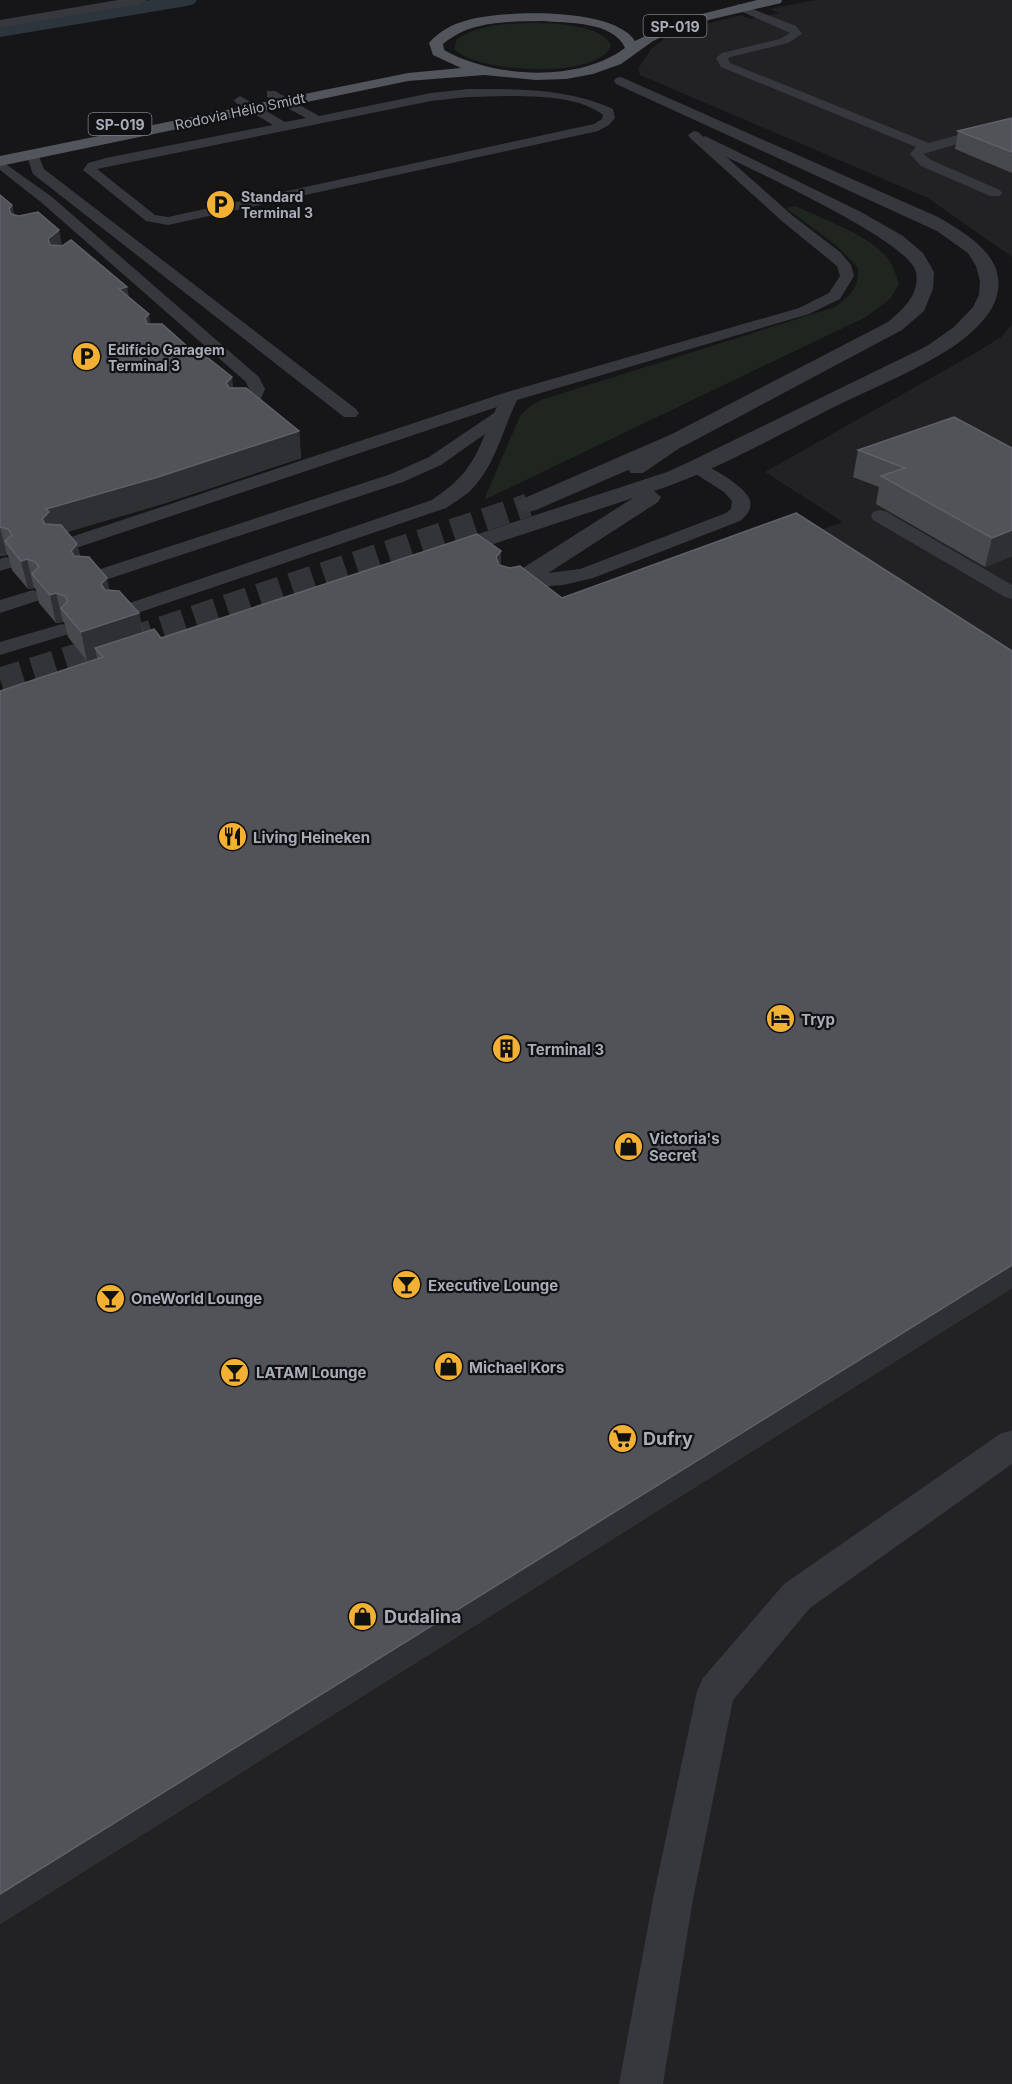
<svg xmlns="http://www.w3.org/2000/svg" width="1012" height="2084" font-family="Inter,sans-serif">
	<rect width="100%" height="100%" fill="#161618"/>
	<!-- built -->
	<g fill="#222225">
		<path d="M 815,0 L 1012,0 L 1012,257 L 928,198 L 640,75 L 638,69 L 652,48 L 672,33 L 741,15 L 750,19 L 779,13 L 770,9 Z"/>
		<path d="M 1012,324 L 1012,2084 L 0,2084 L 0,810 L 843,522 L 765,472 L 977,352 L 1001,337 Z"/>
	</g>
	<!-- green -->
	<g fill="#1e261f">
		<path d="M 535,23 C 554,23 604,25 611,46 C 597,80 476,73 454,49 L 457,39 C 479,24 509,23 535,23 Z"/>
		<path d="M 796,206 C 822,219 864,233 884,254 C 892,262 896,274 899,284 L 890,299 L 866,317 L 484,500 L 520,416 L 530,406 L 541,400 L 835,307 C 850,295 859,288 858,268 L 837,246 L 786,208 Z"/>
	</g>
	<g fill="none" stroke-linecap="round" stroke-linejoin="round">
		<!-- canal -->
		<path fill="#2c353c" fill-rule="evenodd" d="M 151,0 L 197,0 L 194,4 L 187,6 L 0,37 L 0,25 Z"/>
		<!-- street-tunnel -->
		<path stroke="#333438" stroke-width="23" stroke-dasharray="23 11" stroke-linecap="butt" d="M 0,679 L 128,639 L 528,505"/>
		<!-- lane -->
		<g fill="#37383d" fill-rule="evenodd">
			<path d="M 740,4 L 796,26 L 802,34 L 788,43 L 730,57 L 728,59 L 730,63 L 929,143 L 1012,120 L 1012,128 L 923,154 L 931,160 L 1000,190 L 1002,193 L 1000,196 L 990,196 L 921,166 L 910,154 L 916,147 L 721,67 L 716,58 L 722,53 L 780,39 L 790,33 L 736,9 L 736,5 Z"/>
			<path d="M 468,89 C 518,89 567,88 613,109 L 615,118 L 609,125 L 598,131 L 168,225 L 146,221 L 83,170 L 88,163 L 106,158 L 273,125 L 236,103 L 234,100 L 240,96 L 285,122 L 306,118 L 267,97 L 267,91 L 275,91 L 319,116 L 431,93 ZM 468,97 C 504,96 575,91 603,115 L 602,119 L 594,124 L 168,217 L 155,215 L 97,169 L 431,101 Z"/>
			<path d="M 694,131 L 698,132 L 793,216 L 840,252 L 851,265 L 854,276 L 840,299 L 809,314 L 517,400 C 502,431 495,467 469,492 C 462,498 453,503 446,508 L 126,617 L 112,617 L 109,613 L 112,609 L 432,500 C 461,480 472,467 485,434 L 441,465 L 403,482 L 96,583 L 82,583 L 79,579 L 82,575 L 391,474 L 429,457 L 494,413 L 497,407 L 67,551 L 53,551 L 50,547 L 53,543 L 504,393 L 799,308 L 829,293 L 840,276 L 837,266 L 783,222 L 690,138 L 688,135 Z"/>
			<path d="M 32,150 L 38,154 L 44,169 L 356,409 L 359,413 L 356,417 L 344,417 L 33,174 L 26,154 Z"/>
			<path d="M 0,160 L 52,197 L 259,377 L 265,389 L 260,401 L 246,414 L 234,414 L 232,410 L 246,395 L 249,389 L 246,382 L 42,203 L 0,170 Z"/>
			<path d="M 678,436 L 684,437 L 687,441 L 684,445 L 643,473 L 631,473 L 628,469 L 631,465 L 672,437 Z"/>
			<path d="M 697,462 C 709,465 748,488 750,501 C 752,510 746,516 740,521 L 593,578 L 563,585 L 517,589 L 510,587 L 507,583 L 510,579 L 517,577 L 580,569 L 726,513 L 731,509 L 732,501 L 724,492 L 691,471 L 688,467 L 691,463 Z"/>
			<path d="M 880,510 L 887,512 L 1012,585 L 1012,599 L 1005,597 L 873,520 L 871,516 L 873,512 Z"/>
			<path d="M 6,557 L 13,559 L 16,563 L 13,567 L 0,571 L 0,559 Z"/>
			<path d="M 33,590 L 40,592 L 43,596 L 40,600 L 0,613 L 0,600 Z"/>
			<path d="M 62,624 L 69,626 L 72,630 L 69,634 L 0,655 L 0,642 Z"/>
			<path d="M 1012,1430 L 1012,1464 L 810,1608 L 733,1700 L 693,1899 L 663,2084 L 619,2084 L 653,1899 L 697,1691 L 703,1678 L 784,1584 L 1000,1434 Z"/>
		</g>
		<!-- street -->
		<g fill="#37383d" fill-rule="evenodd">
			<path d="M 118,0 L 147,0 L 141,4 L 0,28 L 0,20 Z"/>
			<path d="M 621,77 L 938,217 C 965,233 1007,256 997,295 C 992,316 971,334 954,346 C 918,370 875,387 836,406 C 776,436 717,470 654,491 L 661,497 L 658,502 L 519,592 L 510,594 L 501,592 L 498,587 L 501,582 L 633,498 L 451,558 L 443,560 L 435,558 L 431,553 L 435,548 L 667,472 L 689,462 L 927,346 L 954,327 L 973,307 L 979,295 L 980,281 L 976,266 L 968,253 L 937,231 L 616,84 L 614,81 L 616,78 Z"/>
			<path d="M 705,136 L 861,212 L 903,236 L 923,253 L 934,272 L 933,289 L 924,311 L 902,330 L 688,444 L 536,510 L 528,512 L 520,510 L 517,505 L 520,500 L 672,434 L 888,322 C 903,309 920,295 916,272 C 910,240 735,162 700,144 L 697,141 Z"/>
		</g>
		<!-- primary -->
		<path fill="#53555c" fill-rule="evenodd" d="M 757,0 L 782,0 L 781,3 L 687,25 L 653,41 L 621,64 L 593,74 L 566,79 L 536,80 L 484,75 L 408,81 L 0,166 L 0,156 L 408,73 L 461,68 L 433,55 L 429,43 C 439,31 453,24 468,20 C 503,10 614,7 635,41 L 678,20 ZM 542,21 C 566,23 614,21 625,48 C 579,83 493,78 444,50 L 443,44 C 471,20 507,22 542,21 Z"/>
	</g>
	<!-- wall -->
	<g fill="#47494d">
		<path d="M 1012,118 L 1012,173 L 955,149 L 958,131 Z"/>
		<path d="M 0,195 L 12,205 L 14,215 L 62,246 L 129,297 L 150,324 L 233,388 L 299,431 L 301,458 L 162,504 L 67,532 L 77,544 L 80,556 L 110,590 L 139,613 L 143,633 L 161,638 L 501,565 L 562,598 L 1012,651 L 1012,1288 L 0,1924 L 0,691 L 97,659 L 97,658 L 87,661 L 68,637 L 64,622 L 63,622 L 56,623 L 39,603 L 36,589 L 34,588 L 28,589 L 12,570 L 8,555 L 7,555 L 1,556 L 0,555 Z"/>
		<path d="M 1012,448 L 1012,556 L 985,567 L 876,504 L 879,487 L 853,477 L 858,450 Z"/>
	</g>
	<!-- shaded-wall -->
	<g fill="#2f3033">
		<path d="M 12,205 L 17,229 L 9,209 Z"/>
		<path d="M 59,230 L 64,254 L 53,264 L 48,239 Z"/>
		<path d="M 127,287 L 132,312 L 119,289 Z"/>
		<path d="M 149,314 L 153,339 L 145,318 Z"/>
		<path d="M 232,377 L 235,403 L 226,383 Z"/>
		<path d="M 299,431 L 301,458 L 162,504 L 54,536 L 42,519 L 46,509 Z"/>
		<path d="M 0,527 L 7,555 L 1,556 L 0,553 Z"/>
		<path d="M 1012,530 L 1012,556 L 985,567 L 992,538 Z"/>
		<path d="M 77,544 L 83,572 L 71,551 Z"/>
		<path d="M 501,551 L 501,580 L 496,557 Z"/>
		<path d="M 27,559 L 34,588 L 28,589 L 21,561 Z"/>
		<path d="M 107,578 L 113,606 L 101,584 Z"/>
		<path d="M 56,593 L 63,622 L 56,623 L 50,595 Z"/>
		<path d="M 139,613 L 144,642 L 95,648 L 97,658 L 87,661 L 81,632 Z"/>
		<path d="M 1012,1265 L 1012,1288 L 0,1924 L 0,1894 Z"/>
	</g>
	<!-- building -->
	<g fill="#525359" stroke="#5f6168" stroke-width="1.5">
		<path d="M 1012,118 L 1012,152 L 958,131 Z"/>
		<path d="M 0,195 L 12,205 L 9,209 L 11,214 L 19,216 L 38,212 L 59,230 L 48,239 L 50,245 L 62,246 L 71,240 L 127,287 L 119,289 L 149,314 L 145,318 L 147,324 L 162,324 L 188,347 L 193,346 L 232,377 L 226,383 L 229,388 L 246,388 L 299,431 L 158,477 L 46,509 L 49,512 L 42,519 L 45,524 L 61,525 L 77,544 L 71,551 L 74,556 L 89,557 L 107,578 L 101,584 L 105,590 L 119,591 L 139,613 L 81,632 L 61,608 L 68,601 L 65,596 L 56,593 L 50,595 L 32,574 L 39,567 L 35,562 L 27,559 L 21,561 L 5,541 L 12,535 L 8,529 L 0,527 Z"/>
		<path d="M 954,417 L 1012,448 L 1012,530 L 992,538 L 881,476 L 905,468 L 858,450 Z"/>
		<path d="M 796,513 L 1012,651 L 1012,1265 L 0,1894 L 0,691 L 103,657 L 95,648 L 154,629 L 161,638 L 477,534 L 501,551 L 496,557 L 499,565 L 510,568 L 520,566 L 562,598 Z"/>
	</g>
	<!-- icons -->
	<defs>
		<symbol id="parking-disc" viewBox="-11 -11 22 22"><circle r="9.5" fill="#f2b134" stroke="#111113"/><path d="M-3.5-5.5H1a3.5 3.5 0 0 1 0 7H-1V5.5H-3.5ZM-1-3.4V-.6H.8a1.4 1.4 0 0 0 0-2.8Z" fill="#111"/></symbol>
		<symbol id="restaurant-disc" viewBox="-11 -11 22 22"><circle r="9.5" fill="#f2b134" stroke="#111113"/><path d="M-5-6h1v4h1v-4h1v4h1v-4h1v5L-1.5 .5V6h-2V.5L-5-1ZM5-6V6H3V1.5H1.5Q1.5-4 5-6Z" fill="#111"/></symbol>
		<symbol id="hotel-disc" viewBox="-11 -11 22 22"><circle r="9.5" fill="#f2b134" stroke="#111113"/><path d="M-6-4.5h1.5V1H6V5H4.5V3h-9V5H-6ZM-4 0a1.8 1.8 0 1 1 3.6 0ZM.5 0V-2.5h3Q6-2.5 6 0Z" fill="#111"/></symbol>
		<symbol id="building-disc" viewBox="-11 -11 22 22"><circle r="9.5" fill="#f2b134" stroke="#111113"/><path d="M-4-6H4V6H1V3H-1V6H-4ZM-2.5-4.3h1.7v1.8h-1.7ZM.8-4.3h1.7v1.8H.8ZM-2.5-1h1.7V.8h-1.7ZM.8-1h1.7V.8H.8Z" fill="#111"/></symbol>
		<symbol id="shop-disc" viewBox="-11 -11 22 22"><circle r="9.5" fill="#f2b134" stroke="#111113"/><path d="M-5-2.5h2.3a2.7 3.5 0 0 1 5.4 0H5L5.5 6h-11ZM-1.5-2.5h3a1.5 2.3 0 0 0-3 0Z" fill="#111"/></symbol>
		<symbol id="bar-disc" viewBox="-11 -11 22 22"><circle r="9.5" fill="#f2b134" stroke="#111113"/><path d="M-6-5H6L.8 .8V4.5H3.5V6h-7V4.5H-.8V.8Z" fill="#111"/></symbol>
		<symbol id="supermarket-disc" viewBox="-11 -11 22 22"><circle r="9.5" fill="#f2b134" stroke="#111113"/><path d="M-6-5.5h2.5l.6 2H6L4.5 2H-2.5L-4.4-4H-6ZM-1.5 3.2a1.3 1.3 0 1 0 .1 0ZM3 3.2a1.3 1.3 0 1 0 .1 0Z" fill="#111"/></symbol>
	</defs>
	<g fill-rule="evenodd">
		<use href="#parking-disc" x="204" y="188" width="33" height="33"/>
		<use href="#parking-disc" x="70" y="340" width="33" height="33"/>
		<use href="#restaurant-disc" x="216" y="820" width="33" height="33"/>
		<use href="#hotel-disc" x="764" y="1002" width="33" height="33"/>
		<use href="#building-disc" x="490" y="1032" width="33" height="33"/>
		<use href="#shop-disc" x="612" y="1130" width="33" height="33"/>
		<use href="#bar-disc" x="390" y="1268" width="33" height="33"/>
		<use href="#bar-disc" x="94" y="1282" width="33" height="33"/>
		<use href="#shop-disc" x="432" y="1350" width="33" height="33"/>
		<use href="#bar-disc" x="218" y="1356" width="33" height="33"/>
		<use href="#supermarket-disc" x="606" y="1422" width="33" height="33"/>
		<use href="#shop-disc" x="346" y="1600" width="33" height="33"/>
	</g>
	<g text-anchor="middle" dominant-baseline="central" stroke-width="4.5" stroke-linejoin="round" paint-order="stroke">
		<!-- shield labels -->
		<g fill="#111113" stroke="#7b7e86" stroke-width="1.5">
			<rect x="643.5" y="15" width="63" height="22" rx="4.5"/>
			<rect x="88.5" y="113" width="63" height="22" rx="4.5"/>
		</g>
		<g font-size="14" font-weight="bold" fill="#a8adb8">
			<text x="675" y="26">SP-019</text>
			<text x="120" y="124">SP-019</text>
		</g>
		<!-- far-street labels -->
		<g font-size="14" fill="#a8adb8" stroke="#111113">
			<text transform="translate(240 111) rotate(-12)">Rodovia Hélio Smidt</text>
		</g>
		<!-- far-poi labels -->
		<g font-size="14" font-weight="bold" fill="#a8adb8" stroke="#111113" text-anchor="start">
			<text x="241" y="196">Standard<tspan x="241" dy="16">Terminal 3</tspan></text>
			<text x="108" y="349">Edifício Garagem<tspan x="108" dy="16">Terminal 3</tspan></text>
		</g>
		<!-- poi labels -->
		<g font-size="15" font-weight="bold" fill="#a8adb8" stroke="#111113" text-anchor="start">
			<text x="253" y="837">Living Heineken</text>
			<text x="801" y="1019">Tryp</text>
			<text x="527" y="1049">Terminal 3</text>
			<text x="649" y="1138">Victoria's<tspan x="649" dy="17">Secret</tspan></text>
			<text x="428" y="1285">Executive Lounge</text>
			<text x="131" y="1298">OneWorld Lounge</text>
			<text x="469" y="1367">Michael Kors</text>
			<text x="256" y="1372">LATAM Lounge</text>
		</g>
		<!-- near-poi labels -->
		<g font-size="18" font-weight="bold" fill="#a8adb8" stroke="#111113" text-anchor="start">
			<text x="643" y="1438">Dufry</text>
			<text x="384" y="1616">Dudalina</text>
		</g>
	</g>
</svg>
